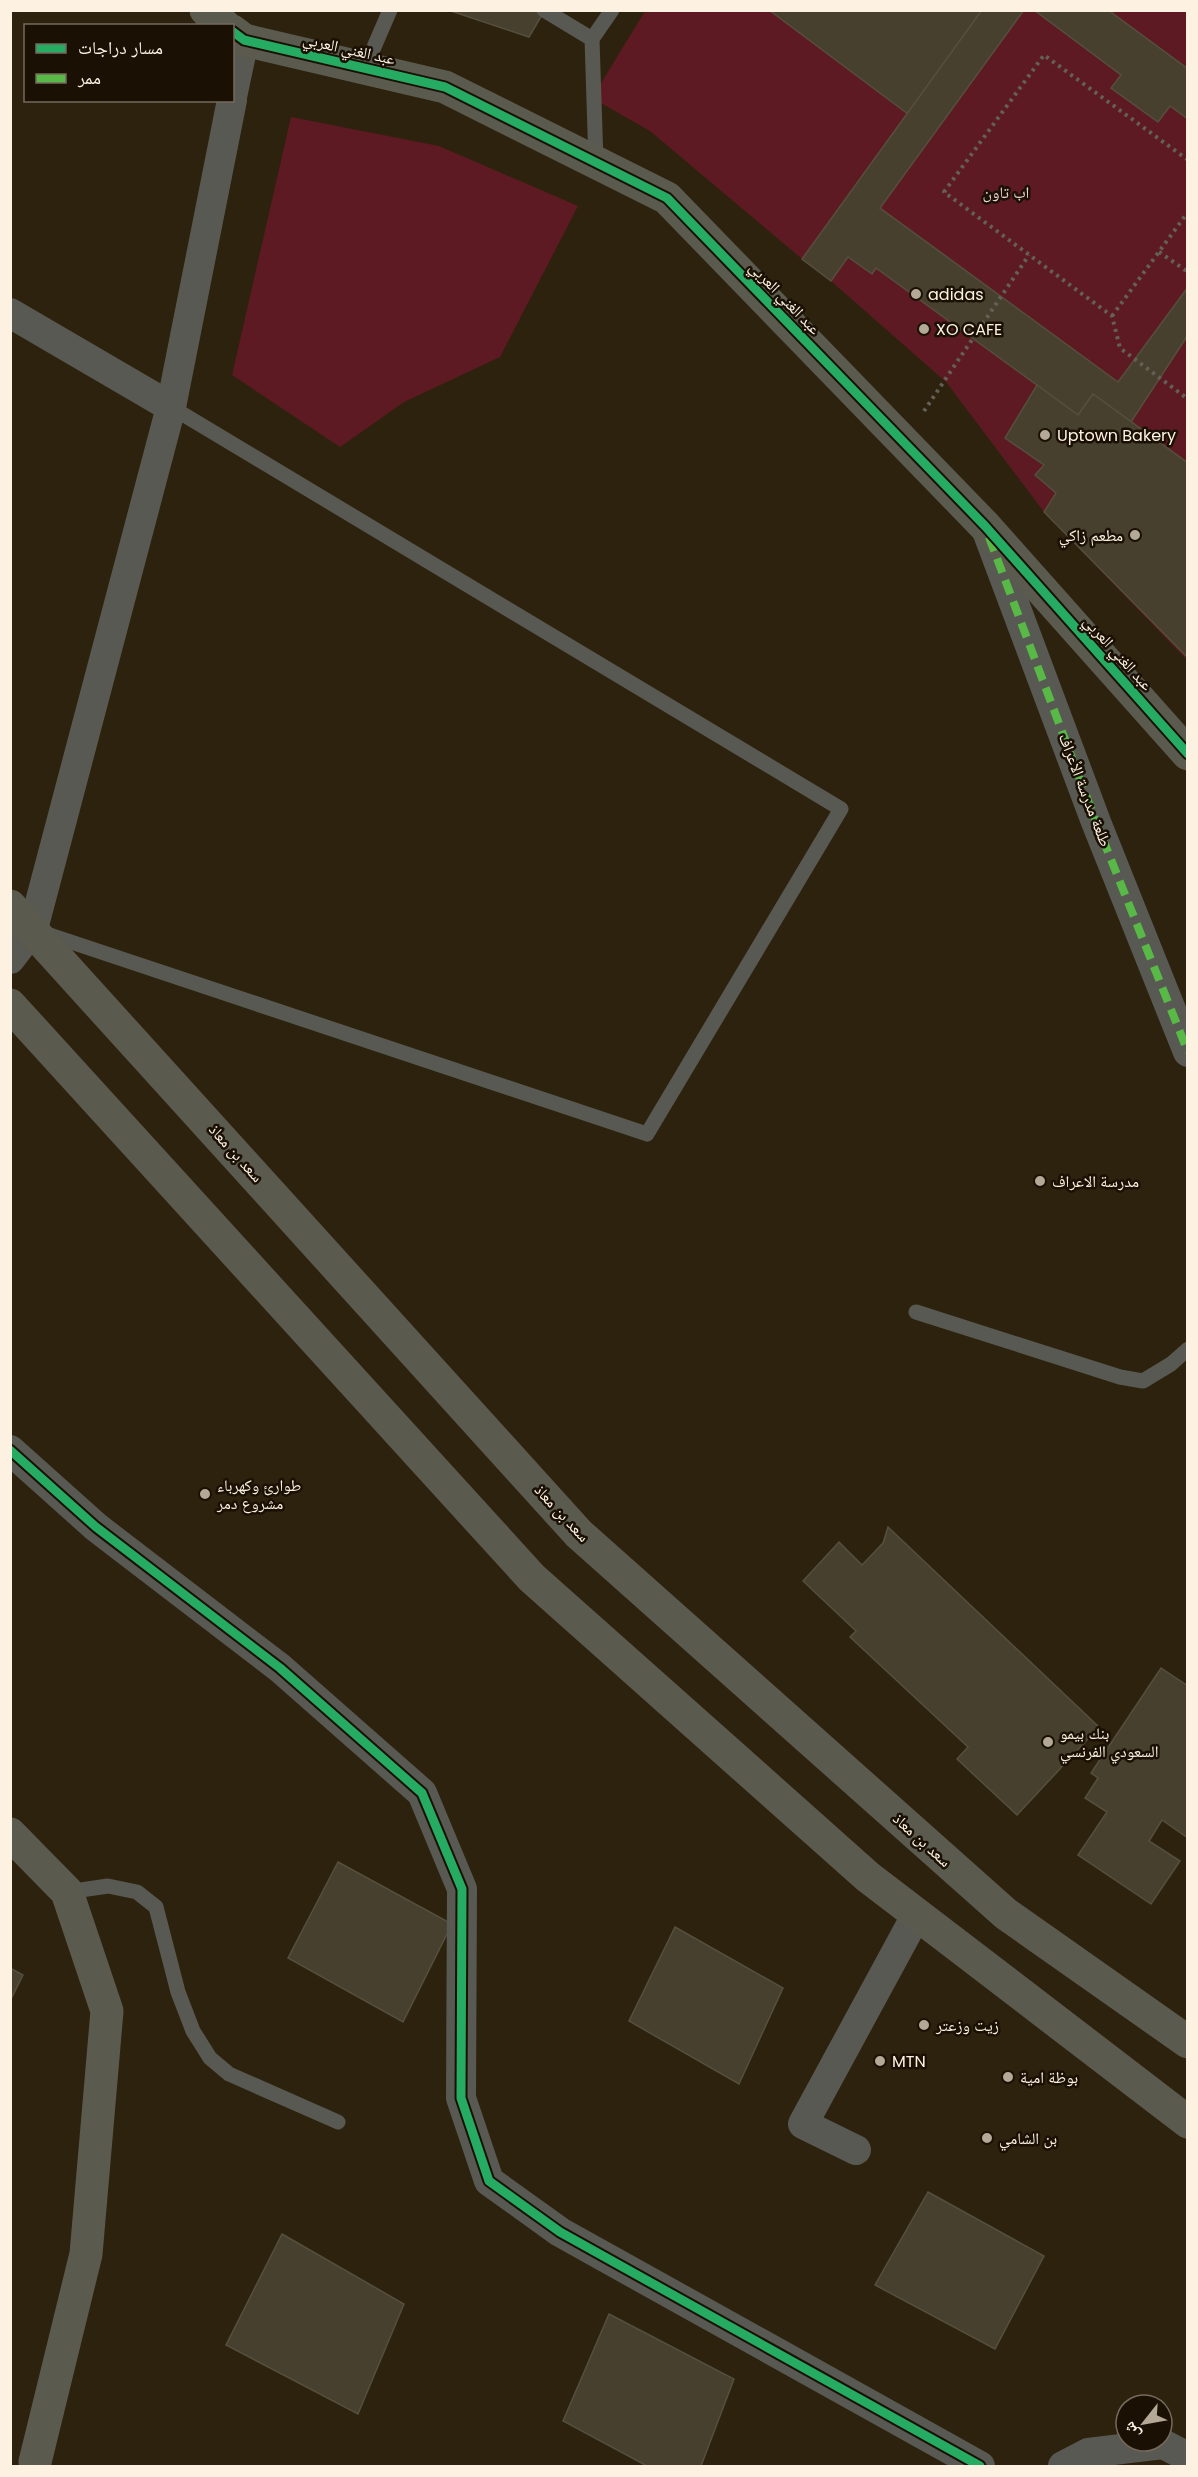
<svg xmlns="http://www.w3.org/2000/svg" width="1198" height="2477" font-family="Poppins,'Noto Naskh Arabic',sans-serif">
	<rect width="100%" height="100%" fill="#2d220d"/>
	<!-- green -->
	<g fill="#5e1a22">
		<path d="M 645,11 L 1187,11 L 1187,660 L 1044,512 L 946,382 L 831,281 L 802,259 L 650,131 L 592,98 Z"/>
		<path d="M 291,117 L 439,146 L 578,206 L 500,357 L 404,402 L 340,447 L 232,375 Z"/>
	</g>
	<!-- building -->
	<g fill="#48402f" stroke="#554f3e" stroke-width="1.5">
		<path d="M 448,10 L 545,10 L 529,37 Z"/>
		<path d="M 769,10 L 982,10 L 908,114 Z"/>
		<path d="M 982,10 L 1024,10 L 880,208 L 1118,382 L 1188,287 L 1188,335 L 1131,422 L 1093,394 L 1078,415 L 876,268 L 872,274 L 848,257 L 831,281 L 802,259 Z"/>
		<path d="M 1034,10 L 1108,10 L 1188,69 L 1188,119 L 1170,106 L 1158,122 L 1111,88 L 1121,75 Z"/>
		<path d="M 1037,385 L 1078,415 L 1093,394 L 1188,463 L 1188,658 L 1044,512 L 1056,493 L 1035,475 L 1044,465 L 1005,438 Z"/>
		<path d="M 888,1527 L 1099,1727 L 1017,1815 L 957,1759 L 968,1747 L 850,1637 L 856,1631 L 803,1581 L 839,1542 L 862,1565 L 883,1543 Z"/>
		<path d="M 1161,1668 L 1188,1686 L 1188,1838 L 1162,1820 L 1149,1841 L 1180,1861 L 1151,1904 L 1078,1855 L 1107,1812 L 1085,1798 L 1098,1778 L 1091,1773 Z"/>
		<path d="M 338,1862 L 452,1924 L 403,2022 L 288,1958 Z"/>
		<path d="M 675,1927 L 783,1988 L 739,2084 L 629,2021 Z"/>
		<path d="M 10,1968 L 23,1975 L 10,2001 Z"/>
		<path d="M 928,2192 L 1044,2256 L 995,2349 L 875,2285 Z"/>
		<path d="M 282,2234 L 404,2304 L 358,2414 L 226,2345 Z"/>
		<path d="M 609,2314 L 734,2379 L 701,2466 L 647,2466 L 563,2421 Z"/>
	</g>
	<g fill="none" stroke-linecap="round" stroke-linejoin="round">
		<!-- path -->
		<g stroke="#626057" stroke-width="4" stroke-dasharray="3 4.5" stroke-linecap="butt">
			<path d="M 1188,160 L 1044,55 L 944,192 L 1112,316 L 1120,348 L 1188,399"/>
			<path d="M 1159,252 L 1188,272"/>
			<path d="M 1112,316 L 1188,212"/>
			<path d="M 924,411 L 1029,255"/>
		</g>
		<!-- lane -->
		<g stroke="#585952" stroke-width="15">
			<path d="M 544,10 L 592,39 L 596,162"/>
			<path d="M 592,39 L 612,10"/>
			<path d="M 365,68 L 390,10"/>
			<path d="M 44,933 L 647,1134 L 841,809 L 171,407"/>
			<path d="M 916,1312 L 1120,1377 L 1143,1381 L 1171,1364 L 1188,1349"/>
			<path d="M 67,1892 L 108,1886 L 137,1892 L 156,1907 L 178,1992 L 193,2031 L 210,2058 L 229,2074 L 338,2122"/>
		</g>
		<!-- street -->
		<g stroke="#585952" stroke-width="30">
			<path d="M 232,97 L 244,40"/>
			<path d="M 10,313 L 171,407"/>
			<path d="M 987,531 L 1096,822 L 1188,1052"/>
			<path d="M 10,959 L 33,929 L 171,407 L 232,100"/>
			<path d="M 10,1450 L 96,1527 L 280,1668 L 422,1793 L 462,1889 L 461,2098 L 489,2181 L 560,2232 L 980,2466"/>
			<path d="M 856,2150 L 803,2124 L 917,1914"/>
			<path d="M 1063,2466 L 1088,2453 L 1163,2444 L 1188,2457"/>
		</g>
		<!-- secondary -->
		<g stroke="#5b5a4f" stroke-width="33">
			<path d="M 206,10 L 225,26"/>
			<path d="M 232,31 L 244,40 L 445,87 L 667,198 L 985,526 L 1188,754"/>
			<path d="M 10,906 L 579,1534 L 1006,1914 L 1188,2042"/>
			<path d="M 10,1005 L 532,1578 L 868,1877 L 1188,2122"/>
			<path d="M 10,1834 L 67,1892 L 107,2011 L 86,2254 L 35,2462"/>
		</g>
		<!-- quiet -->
		<path stroke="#58b947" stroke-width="8" stroke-dasharray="15 8" stroke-linecap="butt" d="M 989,537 L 1096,822 L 1188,1052"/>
		<defs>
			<g id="cycleway">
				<path d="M 232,31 L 244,40 L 445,87 L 667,198 L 985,526 L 1188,754"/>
				<path d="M 10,1450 L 96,1527 L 280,1668 L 422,1793 L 462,1889 L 461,2098 L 489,2181 L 560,2232 L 980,2466"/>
			</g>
		</defs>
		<!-- cycleway casing -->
		<use href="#cycleway" stroke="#1a1004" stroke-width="13"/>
		<!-- cycleway -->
		<use href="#cycleway" stroke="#26ab63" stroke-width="9"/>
	</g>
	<!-- markers -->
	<g fill="#b4a997" stroke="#1a1004" stroke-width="2">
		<circle cx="916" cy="294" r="6"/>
		<circle cx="924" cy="329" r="6"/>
		<circle cx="1045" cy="435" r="6"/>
		<circle cx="1135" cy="535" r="6"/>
		<circle cx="1040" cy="1181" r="6"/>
		<circle cx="205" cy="1494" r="6"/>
		<circle cx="1048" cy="1742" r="6"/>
		<circle cx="924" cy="2025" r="6"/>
		<circle cx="880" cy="2061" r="6"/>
		<circle cx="1008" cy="2077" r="6"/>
		<circle cx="987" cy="2138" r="6"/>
	</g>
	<g text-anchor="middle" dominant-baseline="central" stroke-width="5" stroke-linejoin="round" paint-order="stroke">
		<!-- street labels -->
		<g font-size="16" fill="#fdf2e2" stroke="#1a1004">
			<text transform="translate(349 49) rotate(13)">عبد الغني العربي</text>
			<text transform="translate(785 298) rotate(46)">عبد الغني العربي</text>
			<text transform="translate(1118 653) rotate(48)">عبد الغني العربي</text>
			<text transform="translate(1085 790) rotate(69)">طلعة مدرسة الأعراف</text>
			<text transform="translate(236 1153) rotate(48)">سعد بن معاذ</text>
			<text transform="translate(562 1513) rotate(47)">سعد بن معاذ</text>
			<text transform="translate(922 1840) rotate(42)">سعد بن معاذ</text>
		</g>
		<!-- park labels -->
		<g font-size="16" fill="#f3d4d5" stroke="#1a1004">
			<text x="1006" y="192">اب تاون</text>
		</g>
		<!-- poi labels -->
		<g font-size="16" fill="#fdf2e2" stroke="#1a1004" text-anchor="start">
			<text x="928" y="294">adidas</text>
			<text x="936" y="329">XO CAFE</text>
			<text x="1057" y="435">Uptown Bakery</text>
			<text x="1123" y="535" text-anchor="end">مطعم زاكي</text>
			<text x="1052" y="1181">مدرسة الاعراف</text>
			<text x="217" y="1485">طوارئ وكهرباء<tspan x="217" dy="18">مشروع دمر</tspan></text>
			<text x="1060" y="1733">بنك بيمو<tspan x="1060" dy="18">السعودي الفرنسي</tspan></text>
			<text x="936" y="2025">زيت وزعتر</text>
			<text x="892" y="2061">MTN</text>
			<text x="1020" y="2077">بوظة امية</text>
			<text x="999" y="2138">بن الشامي</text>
		</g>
	</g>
	<!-- border -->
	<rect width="1198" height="2477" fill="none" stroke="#fdf2e2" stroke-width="24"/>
	<!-- legend -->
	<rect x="24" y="24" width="210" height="78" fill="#1a1004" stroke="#756a5d" stroke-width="1.5"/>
	<rect x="36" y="44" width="30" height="9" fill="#26ab63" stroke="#756a5d" stroke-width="1.5"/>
	<text x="78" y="54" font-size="18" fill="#fdf2e2">مسار دراجات</text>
	<rect x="36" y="74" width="30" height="9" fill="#58b947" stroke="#756a5d" stroke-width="1.5"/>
	<text x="78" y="84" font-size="18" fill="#fdf2e2">ممر</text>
	<!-- north arrow -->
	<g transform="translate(1144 2423) rotate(239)"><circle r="28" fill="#1a1004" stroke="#756a5d" stroke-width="1.5"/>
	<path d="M0-4.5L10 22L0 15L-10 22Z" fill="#b4a997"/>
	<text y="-9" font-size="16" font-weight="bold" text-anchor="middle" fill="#fdf2e2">ش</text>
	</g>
</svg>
